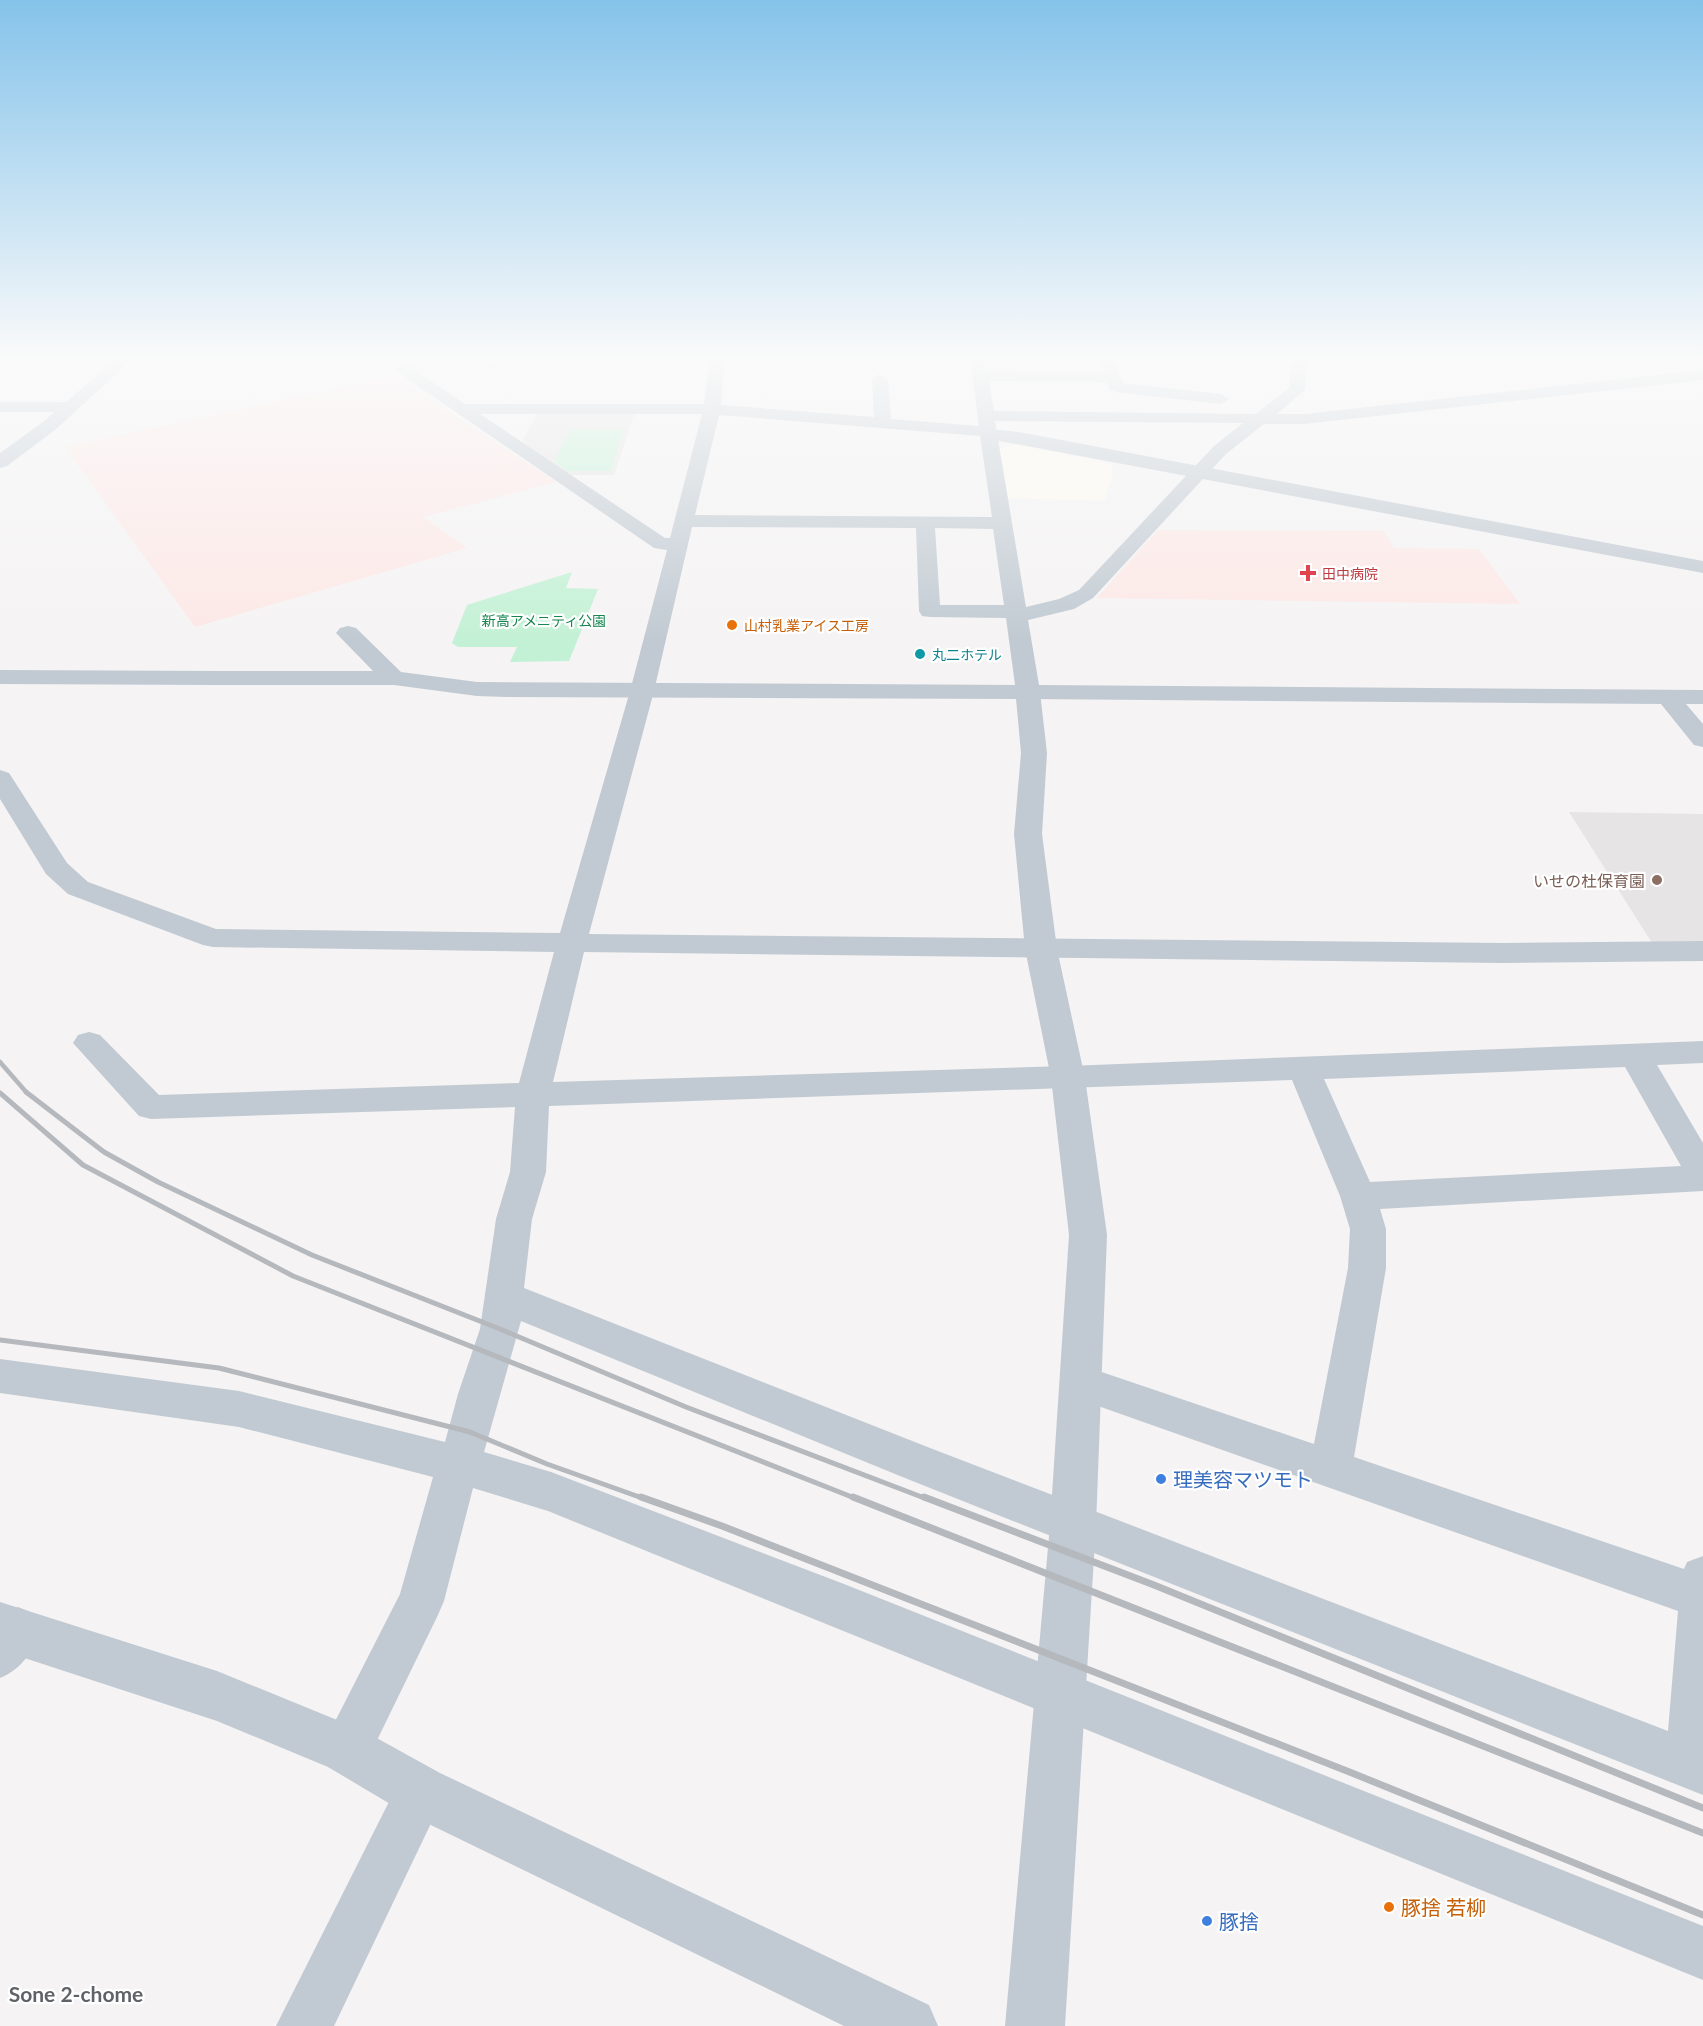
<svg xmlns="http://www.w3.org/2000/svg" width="1703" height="2026" font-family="Lato,'Noto Sans JP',sans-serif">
	<rect width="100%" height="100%" fill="#f5f3f3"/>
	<!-- commercial -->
	<path fill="#fdf9ef" d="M 1017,444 L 1112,464 L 1112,478 L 1104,501 L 1003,498 L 998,449 Z"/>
	<!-- education -->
	<g fill="#e6e4e5">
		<path d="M 539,410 L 635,412 L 614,475 L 564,475 L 520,445 Z"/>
		<path d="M 1569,812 L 1703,814 L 1703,947 L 1654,946 Z"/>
	</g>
	<!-- medical -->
	<g fill="#fce8e6">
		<path d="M 394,376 L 557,482 L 423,517 L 467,548 L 195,627 L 65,447 Z"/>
		<path d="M 1158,530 L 1384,531 L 1394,548 L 1479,549 L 1520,604 L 1097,598 Z"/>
	</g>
	<!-- green -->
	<g fill="#c3f1d5">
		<path d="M 570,429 L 624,430 L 611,471 L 567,471 L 554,462 Z"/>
		<path d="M 572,572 L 566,588 L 598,589 L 569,661 L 510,662 L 517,647 L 458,647 L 452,643 L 467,605 Z"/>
	</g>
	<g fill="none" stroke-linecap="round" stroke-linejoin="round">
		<!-- minor -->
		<g fill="#c1cad2" fill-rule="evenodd">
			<path d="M 406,357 L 421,357 L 413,369 L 465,404 L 704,404 L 710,357 L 816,357 L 821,359 L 824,362 L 821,365 L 724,362 L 721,405 L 874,417 L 872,379 L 880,374 L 888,379 L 891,419 L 979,426 L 970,357 L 984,357 L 987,371 L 1103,372 L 1097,357 L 1112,357 L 1123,383 L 1221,394 L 1229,399 L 1221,404 L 1123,393 L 1110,390 L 1106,382 L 989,381 L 994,411 L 1256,414 L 1289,388 L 1292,357 L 1307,357 L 1305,390 L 1277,414 L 1304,414 L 1703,370 L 1703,380 L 1304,424 L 1264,424 L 1226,454 L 1093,598 L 1074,609 L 1028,620 L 1039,685 L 1703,690 L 1703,704 L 1686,704 L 1703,724 L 1703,747 L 1694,745 L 1661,704 L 1028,699 L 1020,697 L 1016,692 L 1006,618 L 930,617 L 922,616 L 919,611 L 916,528 L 692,527 L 654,691 L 589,934 L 1503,943 L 1703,941 L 1703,961 L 1503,963 L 584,952 L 553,1082 L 1068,1066 L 1703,1041 L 1703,1063 L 1657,1065 L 1703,1143 L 1703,1191 L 1380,1209 L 1386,1229 L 1386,1268 L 1354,1457 L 1684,1569 L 1687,1562 L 1703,1556 L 1703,1795 L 900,1476 L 521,1321 L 484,1452 L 551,1472 L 844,1584 L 1703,1926 L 1703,1980 L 548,1511 L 473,1488 L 444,1601 L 437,1617 L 364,1767 L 346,1774 L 328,1767 L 321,1749 L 400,1594 L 433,1477 L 239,1427 L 0,1393 L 0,1359 L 239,1391 L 445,1442 L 458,1394 L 480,1329 L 496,1219 L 510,1172 L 515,1107 L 151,1119 L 139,1116 L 73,1043 L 78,1035 L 89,1032 L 100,1035 L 159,1095 L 519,1083 L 554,952 L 213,947 L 203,945 L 68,894 L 46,874 L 0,799 L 0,770 L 9,773 L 67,863 L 88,882 L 216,929 L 560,933 L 630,691 L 667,550 L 654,548 L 399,373 L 396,370 ZM 480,414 L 702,414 L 670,538 L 665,538 ZM 719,415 L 980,436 L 992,517 L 695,515 ZM 995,421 L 1243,423 L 1214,446 L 1079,590 L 1059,599 L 1026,607 ZM 935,528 L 993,529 L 1004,605 L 940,605 ZM 1625,1067 L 1681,1166 L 1370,1182 L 1324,1079 ZM 1292,1080 L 1340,1196 L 1350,1229 L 1348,1268 L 1314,1444 L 1081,1365 L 1067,1371 L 1061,1383 L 1067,1395 L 1678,1611 L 1668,1731 L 930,1448 L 524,1288 L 532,1219 L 546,1172 L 549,1106 Z"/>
			<path d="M 487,357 L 502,357 L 495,367 L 490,369 L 482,364 Z"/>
			<path d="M 0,402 L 71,402 L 79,407 L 71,412 L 0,412 Z"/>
			<path d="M 0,670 L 214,671 L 222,673 L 226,678 L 222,683 L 214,685 L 0,684 Z"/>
			<path d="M 18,1607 L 35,1614 L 41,1630 C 32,1652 22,1669 0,1678 L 0,1615 Z"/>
			<path d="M 421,1767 L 439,1774 L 446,1792 L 334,2026 L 276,2026 L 403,1774 Z"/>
		</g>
		<!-- tertiary -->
		<g fill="#c1cad2" fill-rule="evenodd">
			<path d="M 990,429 L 1019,432 L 1703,561 L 1703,573 L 984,438 L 981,434 L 984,430 Z"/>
			<path d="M 348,626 L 356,628 L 401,672 L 477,682 L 1028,685 L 1037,687 L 1040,692 L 1047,753 L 1042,834 L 1057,949 L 1085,1078 L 1107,1235 L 1096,1525 L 1065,2026 L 1005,2026 L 1050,1525 L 1069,1235 L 1051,1078 L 1025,949 L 1014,834 L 1021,753 L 1016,699 L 507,697 L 477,696 L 394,685 L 214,685 L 205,683 L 202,678 L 205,673 L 214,671 L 373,671 L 336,633 L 340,628 Z"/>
			<path d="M 0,1602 L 217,1671 L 364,1731 L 440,1773 L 929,2005 L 938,2026 L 844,2026 L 402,1811 L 328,1767 L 217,1721 L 0,1650 Z"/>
		</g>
		<!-- secondary -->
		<path fill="#c1cbd6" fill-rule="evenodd" d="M 118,357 L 135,357 L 55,430 L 7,466 L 0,468 L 0,453 L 43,422 Z"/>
		<!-- rail-far2 -->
		<path stroke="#b5b8bd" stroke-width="4.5" d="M 0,1062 L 27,1093"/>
		<!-- rail-far1 -->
		<g stroke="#b5b8bd" stroke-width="5">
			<path d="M 26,1092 L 104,1152 L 158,1182 L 312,1255 L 500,1329 L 686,1407 L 927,1499"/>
			<path d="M 0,1093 L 83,1165 L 293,1276 L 857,1499"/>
			<path d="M 0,1340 L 219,1368 L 470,1432 L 547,1464 L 645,1499"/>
		</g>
		<!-- rail -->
		<g stroke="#b5b8bd" stroke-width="7">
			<path d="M 641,1497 L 722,1526 L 1352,1773 L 1703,1915"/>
			<path d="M 853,1497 L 1703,1833"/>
			<path d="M 924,1497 L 1154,1585 L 1703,1808"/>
		</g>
	</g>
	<!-- sky -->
	<linearGradient id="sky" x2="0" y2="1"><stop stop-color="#85c3ea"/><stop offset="0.56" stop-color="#fafafa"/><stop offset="1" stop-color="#fafafa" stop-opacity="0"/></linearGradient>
	<rect width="1703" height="640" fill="url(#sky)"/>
	<!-- markers -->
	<path fill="#e0444e" stroke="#fff" stroke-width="2" d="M1305 564h6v6h6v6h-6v6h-6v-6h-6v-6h6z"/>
	<g fill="#e8710a" stroke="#fff" stroke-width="2">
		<circle cx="732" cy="625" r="6"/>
		<circle cx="1389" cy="1907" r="6"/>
	</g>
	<circle fill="#0f9aa8" stroke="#fff" stroke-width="2" cx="920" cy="654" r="6"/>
	<circle fill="#8d6e63" stroke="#fff" stroke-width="2" cx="1657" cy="880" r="6"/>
	<g fill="#3f7fe0" stroke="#fff" stroke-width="2">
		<circle cx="1161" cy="1479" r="6"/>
		<circle cx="1207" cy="1921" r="6"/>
	</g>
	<g text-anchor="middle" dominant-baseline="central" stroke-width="4.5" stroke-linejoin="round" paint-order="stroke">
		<!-- far-health labels -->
		<g font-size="14" fill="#be3a42" stroke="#fff" text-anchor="start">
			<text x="1322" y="573">田中病院</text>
		</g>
		<!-- far-park labels -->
		<g font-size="14" fill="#17864f" stroke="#fff">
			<text x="544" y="620">新高アメニティ公園</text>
		</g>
		<!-- far-food labels -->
		<g font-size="14" fill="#c56008" stroke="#fff" text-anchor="start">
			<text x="744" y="625">山村乳業アイス工房</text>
		</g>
		<!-- far-culture labels -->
		<g font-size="14" fill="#0d838f" stroke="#fff" text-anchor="start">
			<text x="932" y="654">丸二ホテル</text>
		</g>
		<!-- education labels -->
		<g font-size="16" fill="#785e54" stroke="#fff" text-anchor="end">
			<text x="1645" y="880">いせの杜保育園</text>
		</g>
		<!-- near-shop labels -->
		<g font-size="20" fill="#366cbe" stroke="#fff" text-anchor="start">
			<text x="1173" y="1479">理美容マツモト</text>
			<text x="1219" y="1921">豚捨</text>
		</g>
		<!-- near-food labels -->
		<g font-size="20" fill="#c56008" stroke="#fff" text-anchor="start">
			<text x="1401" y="1907">豚捨 若柳</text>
		</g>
		<!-- near-neighbourhood labels -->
		<g font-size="21" font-weight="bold" fill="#5f6368" stroke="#fff">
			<text x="76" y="1993">Sone 2-chome</text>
		</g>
	</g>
</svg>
